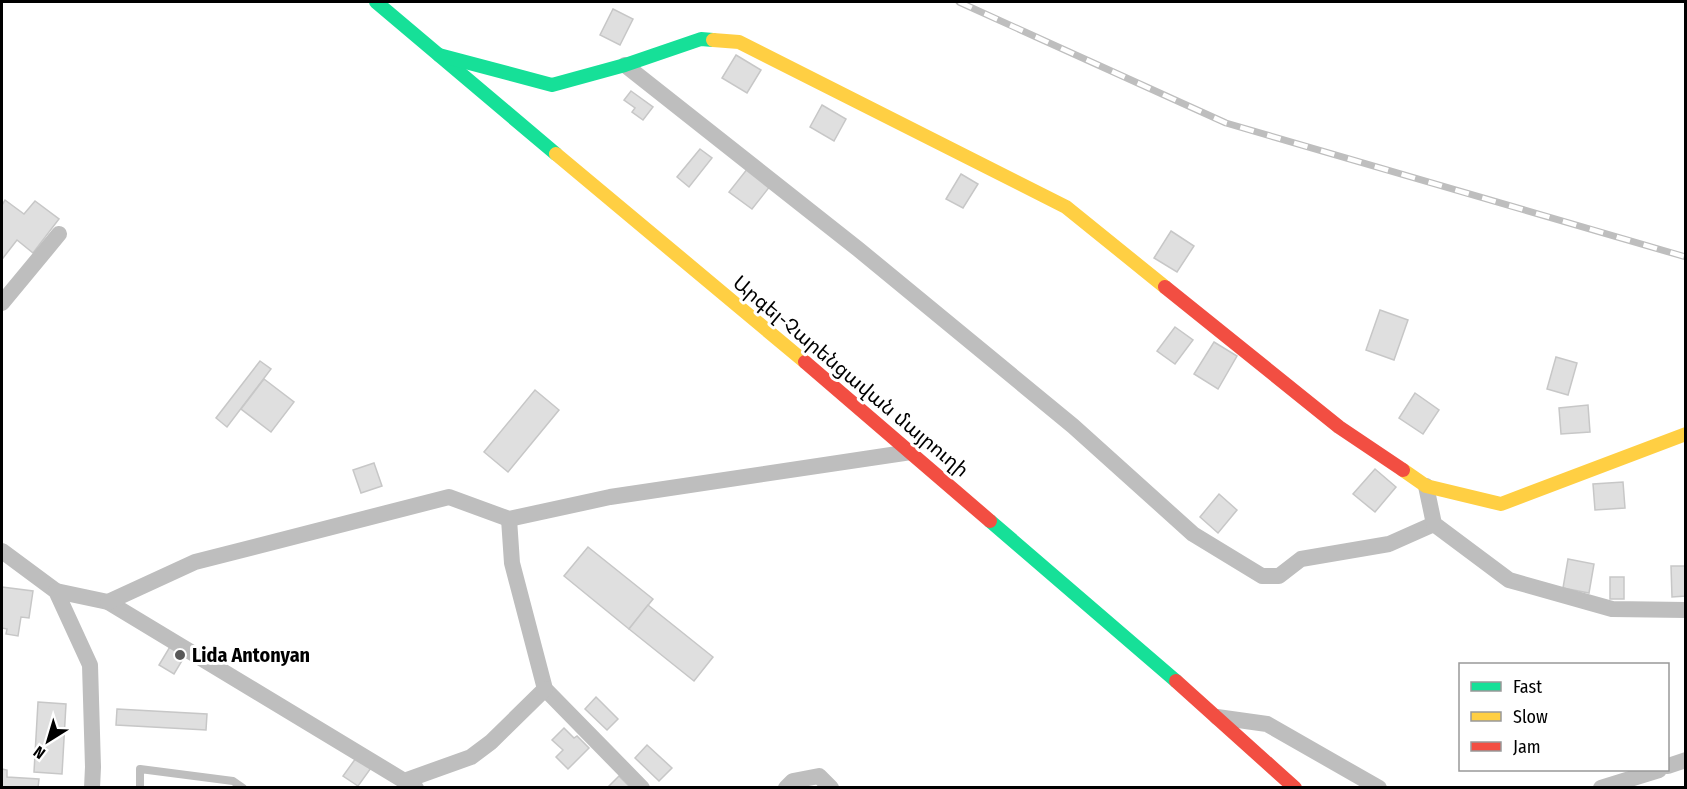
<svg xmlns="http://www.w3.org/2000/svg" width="1687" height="789" font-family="'Fira Sans Condensed','Noto Sans Armenian',sans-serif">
	<rect width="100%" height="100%" fill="#fff"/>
	<!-- building -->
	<g fill="#dfdfdf" stroke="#c7c7c7" stroke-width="1.5">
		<path d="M 613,9 L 633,19 L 620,45 L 600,35 Z"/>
		<path d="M 736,55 L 761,70 L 747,93 L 722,78 Z"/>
		<path d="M 631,91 L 653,107 L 643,120 L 632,112 L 635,108 L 624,100 Z"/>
		<path d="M 822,105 L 846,119 L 834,141 L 810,127 Z"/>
		<path d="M 700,149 L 712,158 L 689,187 L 677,177 Z"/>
		<path d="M 748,168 L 771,185 L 752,209 L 729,192 Z"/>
		<path d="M 961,174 L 978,184 L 963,208 L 946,199 Z"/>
		<path d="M 5,200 L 24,214 L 35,201 L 59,219 L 33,253 L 17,240 L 3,258 L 2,257 L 2,205 Z"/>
		<path d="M 1171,231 L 1194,246 L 1177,272 L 1154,258 Z"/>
		<path d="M 1380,310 L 1408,320 L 1394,360 L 1366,350 Z"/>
		<path d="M 1175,327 L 1193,340 L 1175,364 L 1157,351 Z"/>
		<path d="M 1214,342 L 1237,356 L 1218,389 L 1194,374 Z"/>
		<path d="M 1556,357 L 1577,363 L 1568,395 L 1547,389 Z"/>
		<path d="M 260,361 L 271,369 L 227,427 L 216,418 Z"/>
		<path d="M 264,379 L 294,402 L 271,432 L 241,409 Z"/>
		<path d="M 535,390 L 559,410 L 508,472 L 484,452 Z"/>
		<path d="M 1415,393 L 1439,410 L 1423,434 L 1399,418 Z"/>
		<path d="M 1588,405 L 1590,432 L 1561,434 L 1559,408 Z"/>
		<path d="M 374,463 L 382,486 L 361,493 L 353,470 Z"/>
		<path d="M 1375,469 L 1396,487 L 1375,512 L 1353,494 Z"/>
		<path d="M 1623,482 L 1625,508 L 1595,510 L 1593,484 Z"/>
		<path d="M 1219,494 L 1237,510 L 1218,533 L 1200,517 Z"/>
		<path d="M 588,547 L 653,599 L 629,629 L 564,576 Z"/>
		<path d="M 1568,559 L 1594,564 L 1589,593 L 1563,588 Z"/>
		<path d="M 1671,566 L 1686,566 L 1686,596 L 1672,597 Z"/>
		<rect x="1610" y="577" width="14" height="22"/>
		<path d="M 2,587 L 33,591 L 29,618 L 21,617 L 18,636 L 6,634 L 7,629 L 2,628 Z"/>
		<path d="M 648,605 L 713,657 L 694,681 L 629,629 Z"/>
		<path d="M 171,645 L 186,654 L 174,674 L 159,665 Z"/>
		<path d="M 596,697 L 618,719 L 607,730 L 585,709 Z"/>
		<path d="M 38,702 L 66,704 L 62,774 L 34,772 Z"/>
		<path d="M 117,709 L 207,714 L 206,730 L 116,725 Z"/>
		<path d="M 564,728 L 574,738 L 577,736 L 589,748 L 568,769 L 556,757 L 563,750 L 552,740 Z"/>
		<path d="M 647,745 L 672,768 L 659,781 L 635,758 Z"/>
		<path d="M 356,758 L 371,768 L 358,786 L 343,776 Z"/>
		<path d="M 2,769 L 7,770 L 7,777 L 39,779 L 38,788 L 2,788 Z"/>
		<path d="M 619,776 L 631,788 L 607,788 Z"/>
	</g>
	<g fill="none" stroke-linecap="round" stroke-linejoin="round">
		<!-- lane -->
		<path stroke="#bebebe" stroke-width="8" d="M 140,788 L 140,769 L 233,781 L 243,788"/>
		<!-- street -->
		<g stroke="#bebebe" stroke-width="16">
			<path d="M 625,65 L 858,249 L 1073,426 L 1193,534 L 1262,576 L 1279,576 L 1301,559 L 1389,544 L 1434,524"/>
			<path d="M 2,303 L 59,234"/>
			<path d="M 1426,486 L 1434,524 L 1509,580 L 1612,609 L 1686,610"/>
			<path d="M 509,519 L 512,563 L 545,689 L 642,788"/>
			<path d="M 2,551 L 56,591 L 90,665 L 93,767 L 92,788"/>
			<path d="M 56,591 L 108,602 L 416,788"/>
			<path d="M 108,602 L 195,562 L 449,497 L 509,519 L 610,497 L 911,452"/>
			<path d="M 1217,717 L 1267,724 L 1379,788"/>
			<path d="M 1668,766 L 1686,760"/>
			<path d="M 404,781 L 471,757 L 491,742 L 545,689"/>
			<path d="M 786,788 L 793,781 L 819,776 L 831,788"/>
			<path d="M 1601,788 L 1659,770"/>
		</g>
		<!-- fast -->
		<g stroke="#16e098" stroke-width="14">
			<path d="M 376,2 L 556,154"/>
			<path d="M 439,55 L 552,85 L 625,65 L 701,39 L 713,40"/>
			<path d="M 990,521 L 1176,681"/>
		</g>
		<!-- slow -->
		<g stroke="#ffcf43" stroke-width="14">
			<path d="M 713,40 L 739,42 L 1066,207 L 1165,287"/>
			<path d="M 556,154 L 805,362"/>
			<path d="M 1403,470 L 1426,486 L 1501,504 L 1686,434"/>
		</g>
		<!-- jam -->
		<g stroke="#f24e42" stroke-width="14">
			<path d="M 1165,287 L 1339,427 L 1403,470"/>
			<path d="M 805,362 L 990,521"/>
			<path d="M 1176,681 L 1295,788"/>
		</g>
		<defs>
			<path id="rail" d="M 959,2 L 1226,123 L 1686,257"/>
		</defs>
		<!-- rail casing -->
		<use href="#rail" stroke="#bebebe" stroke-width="7"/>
		<!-- rail -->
		<use href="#rail" stroke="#fff" stroke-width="4.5" stroke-dasharray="14" stroke-linecap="butt"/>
	</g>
	<!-- markers -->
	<circle fill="#595959" stroke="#fff" stroke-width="2" cx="180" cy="655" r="6"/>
	<g text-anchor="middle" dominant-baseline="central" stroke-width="6" stroke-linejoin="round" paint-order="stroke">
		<!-- street labels -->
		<g font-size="20" fill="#000" stroke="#fff">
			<text transform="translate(851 376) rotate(40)">Արգել-Չարենցավան մայրուղի</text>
		</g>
		<!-- poi labels -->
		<g font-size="20" font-weight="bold" fill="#000" stroke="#fff" text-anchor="start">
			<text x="192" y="655">Lida Antonyan</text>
		</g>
	</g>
	<!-- border -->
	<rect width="1687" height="789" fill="none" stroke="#000000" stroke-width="6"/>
	<!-- legend -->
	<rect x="1459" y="663" width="210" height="108" fill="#ffffff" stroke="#999999" stroke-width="1.5"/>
	<rect x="1471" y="682" width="30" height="9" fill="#16e098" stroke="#999999" stroke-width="1.5"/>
	<text x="1513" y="693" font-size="18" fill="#000000">Fast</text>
	<rect x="1471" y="712" width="30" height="9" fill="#ffcf43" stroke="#999999" stroke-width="1.5"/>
	<text x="1513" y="723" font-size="18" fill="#000000">Slow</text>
	<rect x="1471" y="742" width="30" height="9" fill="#f24e42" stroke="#999999" stroke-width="1.5"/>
	<text x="1513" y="753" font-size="18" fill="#000000">Jam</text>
	<!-- north arrow -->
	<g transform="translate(48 741) rotate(217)" stroke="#ffffff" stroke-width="4.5" paint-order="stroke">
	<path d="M0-4.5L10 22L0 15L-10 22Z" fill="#000000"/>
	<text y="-9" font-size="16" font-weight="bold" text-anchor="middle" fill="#000000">N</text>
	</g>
</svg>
